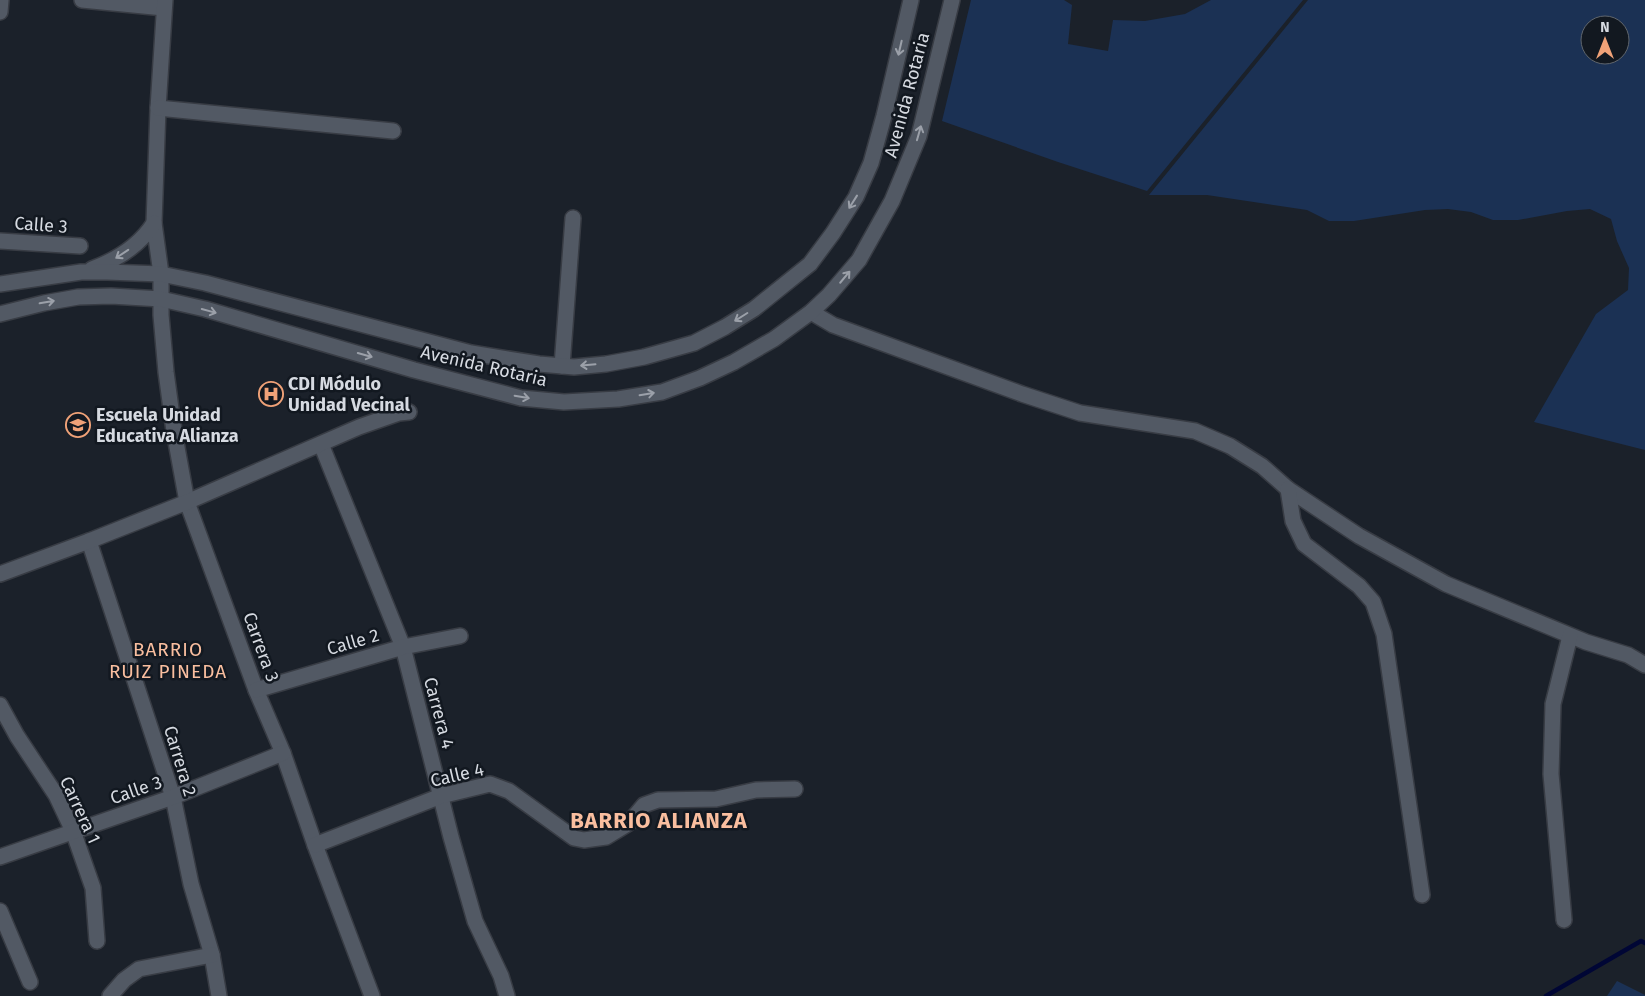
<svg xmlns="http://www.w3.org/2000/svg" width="1645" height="996" font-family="'Fira Sans',sans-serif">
	<rect width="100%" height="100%" fill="#1b212a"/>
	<!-- green -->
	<g fill="#1b3154" fill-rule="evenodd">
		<path d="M 971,0 L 1064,0 L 1072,5 L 1068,44 L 1108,51 L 1113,20 L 1145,21 L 1185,14 L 1211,0 L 1303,0 L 1147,191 L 1058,162 L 942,121 Z"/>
		<path d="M 1308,0 L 1645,0 L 1645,450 L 1534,422 L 1596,314 L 1628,290 L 1629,268 L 1617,241 L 1611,219 L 1590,209 L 1567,211 L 1518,220 L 1493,220 L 1471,212 L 1448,209 L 1425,210 L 1354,221 L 1329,221 L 1307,210 L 1207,195 L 1149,195 ZM 1590,25 L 1620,25 L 1620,55 L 1590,55 Z"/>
		<path d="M 1617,981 L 1645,995 L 1645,996 L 1607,996 Z"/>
	</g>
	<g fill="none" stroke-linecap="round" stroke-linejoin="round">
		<!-- stream -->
		<path stroke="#000635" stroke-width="4.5" d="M 1546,996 L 1641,941 L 1645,943"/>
		<defs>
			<g id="minor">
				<path d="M 82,0 L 164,8"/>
				<path d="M 165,0 L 158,108 L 154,223 L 161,274 L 161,315 L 166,372 L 174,431 L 187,502 L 256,690 L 283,753 L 315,845 L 372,996"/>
				<path d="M 0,12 L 1,0"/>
				<path d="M 158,108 L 393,131"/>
				<path d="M 0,241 L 80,246"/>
				<path d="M 811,312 L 833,325 L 1022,394 L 1080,413 L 1195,431 L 1230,446 L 1262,466 L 1288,489 L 1359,536 L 1446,584 L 1586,642 L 1628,655 L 1645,665"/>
				<path d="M 562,366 L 573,218"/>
				<path d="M 321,444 L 403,647 L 451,837 L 475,921 L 501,976 L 507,996"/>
				<path d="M 1288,489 L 1293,521 L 1304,544 L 1359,586 L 1373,602 L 1384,634 L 1422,895"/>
				<path d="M 89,541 L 173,797 L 191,884 L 212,955 L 219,996"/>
				<path d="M 0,574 L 89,541 L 187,502 L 359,427 L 399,413 L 409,412"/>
				<path d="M 256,690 L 403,647 L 460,636"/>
				<path d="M 0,705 L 17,736 L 56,795 L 73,831 L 93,888 L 97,941"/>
				<path d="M 315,845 L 441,796 L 490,784 L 509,791 L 574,838 L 584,840 L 606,837 L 629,823 L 644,805 L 658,800 L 716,799 L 756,790 L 795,789"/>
				<path d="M 0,857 L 173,797 L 283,753"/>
				<path d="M 0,911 L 30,982"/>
				<path d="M 1564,920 L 1551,774 L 1553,704 L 1570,636"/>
				<path d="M 110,996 L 124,980 L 139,969 L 212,955"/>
			</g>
			<g id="secondary">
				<path d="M 92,269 C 116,260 140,245 154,223"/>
				<path d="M 0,284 L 81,272 L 107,272 L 161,274 L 205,283 L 471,353 L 539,364 L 574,367 L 606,364 L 644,357 L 694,343 L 725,327 L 754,309 L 810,264 L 833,233 L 856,197 L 871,163 L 884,116 L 911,0"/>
				<path d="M 0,314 L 44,303 L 78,297 L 111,296 L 161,299 L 205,309 L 414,370 L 521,398 L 564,402 L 618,399 L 662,392 L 700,378 L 734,362 L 774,339 L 811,312 L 829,295 L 859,260 L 892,201 L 919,136 L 952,0"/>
			</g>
		</defs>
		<!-- minor casing -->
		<use href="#minor" stroke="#383c44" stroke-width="18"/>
		<!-- secondary casing -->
		<use href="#secondary" stroke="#383c44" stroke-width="18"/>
		<!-- minor -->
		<use href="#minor" stroke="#525964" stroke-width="15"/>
		<!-- secondary -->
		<use href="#secondary" stroke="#525964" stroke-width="15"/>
	</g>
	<!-- one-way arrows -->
	<defs><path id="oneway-shaft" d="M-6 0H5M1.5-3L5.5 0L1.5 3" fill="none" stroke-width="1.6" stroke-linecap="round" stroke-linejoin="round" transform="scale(1.25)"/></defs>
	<g stroke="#9ba0a9">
		<use href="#oneway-shaft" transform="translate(900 48) rotate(103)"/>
		<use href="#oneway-shaft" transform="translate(919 133) rotate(-74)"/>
		<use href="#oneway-shaft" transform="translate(853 202) rotate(122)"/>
		<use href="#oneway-shaft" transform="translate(122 254) rotate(146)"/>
		<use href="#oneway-shaft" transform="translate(845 277) rotate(-50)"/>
		<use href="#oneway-shaft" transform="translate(47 302) rotate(-10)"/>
		<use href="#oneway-shaft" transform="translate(209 311) rotate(15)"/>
		<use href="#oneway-shaft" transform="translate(741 317) rotate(148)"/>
		<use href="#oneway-shaft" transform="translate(365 355) rotate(16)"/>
		<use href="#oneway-shaft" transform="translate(588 365) rotate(175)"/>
		<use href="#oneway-shaft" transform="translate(647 394) rotate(-9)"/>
		<use href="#oneway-shaft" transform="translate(522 397) rotate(10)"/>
	</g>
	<!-- icons -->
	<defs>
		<symbol id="hospital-ring" viewBox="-11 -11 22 22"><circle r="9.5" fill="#121820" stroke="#f0a278" stroke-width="1.5"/><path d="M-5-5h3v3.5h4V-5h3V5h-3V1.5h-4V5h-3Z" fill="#f0a278"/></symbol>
		<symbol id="school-ring" viewBox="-11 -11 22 22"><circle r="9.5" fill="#121820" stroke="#f0a278" stroke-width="1.5"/><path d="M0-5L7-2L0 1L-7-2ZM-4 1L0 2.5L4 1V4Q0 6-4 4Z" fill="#f0a278"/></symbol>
	</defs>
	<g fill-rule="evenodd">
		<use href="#hospital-ring" x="257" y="380" width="28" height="28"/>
		<use href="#school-ring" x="64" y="411" width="28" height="28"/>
	</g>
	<g text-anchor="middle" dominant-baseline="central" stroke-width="5" stroke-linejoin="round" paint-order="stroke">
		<!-- street labels -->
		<g font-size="18" fill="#d6dae1" stroke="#121820">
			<text transform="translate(907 95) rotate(-75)">Avenida Rotaria</text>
			<text transform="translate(41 225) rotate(4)">Calle 3</text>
			<text transform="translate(484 366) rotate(13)">Avenida Rotaria</text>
			<text transform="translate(353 642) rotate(-16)">Calle 2</text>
			<text transform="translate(261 647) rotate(70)">Carrera 3</text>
			<text transform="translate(439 713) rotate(75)">Carrera 4</text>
			<text transform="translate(180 761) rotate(73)">Carrera 2</text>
			<text transform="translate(457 775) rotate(-13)">Calle 4</text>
			<text transform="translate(136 790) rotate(-19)">Calle 3</text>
			<text transform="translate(80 810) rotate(65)">Carrera 1</text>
		</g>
		<!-- poi labels -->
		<g font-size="18" font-weight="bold" fill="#d6dae1" stroke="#121820" text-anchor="start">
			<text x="288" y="384">CDI Módulo<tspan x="288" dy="21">Unidad Vecinal</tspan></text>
			<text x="96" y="415">Escuela Unidad<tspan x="96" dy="21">Educativa Alianza</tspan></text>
		</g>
		<!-- neighbourhood labels -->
		<g font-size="19" letter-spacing="1" fill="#f9be9f" stroke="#121820">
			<text x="168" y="649">BARRIO<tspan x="168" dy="22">RUIZ PINEDA</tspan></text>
		</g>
		<!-- district labels -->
		<g font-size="22" font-weight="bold" letter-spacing="1" fill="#f9be9f" stroke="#121820">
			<text x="659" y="820">BARRIO ALIANZA</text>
		</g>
	</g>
	<!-- north arrow -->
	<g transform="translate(1605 40)"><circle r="24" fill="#121820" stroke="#60666d"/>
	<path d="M0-4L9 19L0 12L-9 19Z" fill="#f0a278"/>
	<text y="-8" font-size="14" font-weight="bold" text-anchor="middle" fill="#d6dae1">N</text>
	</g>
</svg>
